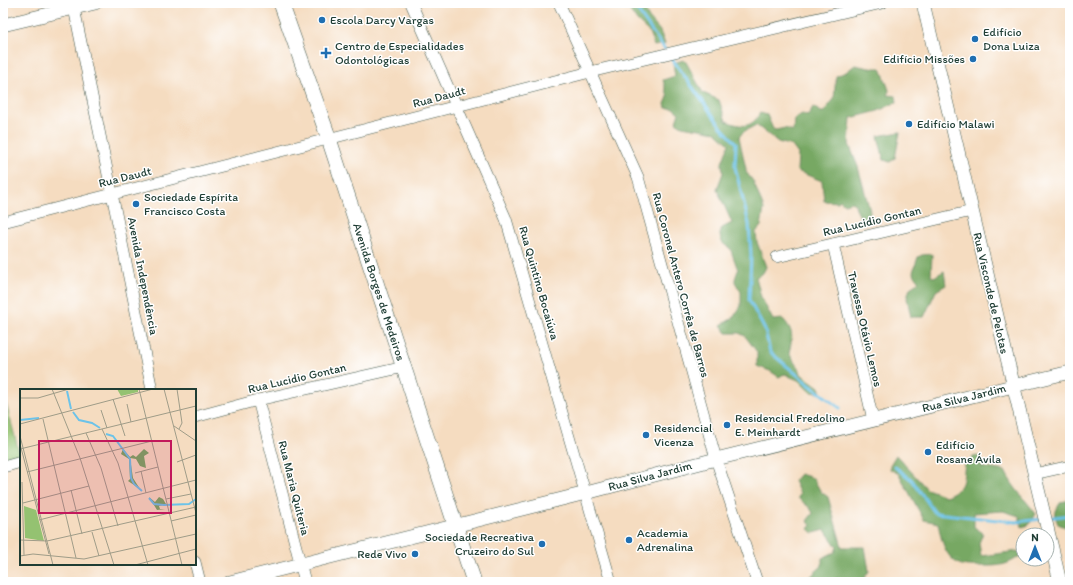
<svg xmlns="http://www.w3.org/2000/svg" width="1073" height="585" font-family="Itim,sans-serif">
	<rect width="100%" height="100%" fill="#fff"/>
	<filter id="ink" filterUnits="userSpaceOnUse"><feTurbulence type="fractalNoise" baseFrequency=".025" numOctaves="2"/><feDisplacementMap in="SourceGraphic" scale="8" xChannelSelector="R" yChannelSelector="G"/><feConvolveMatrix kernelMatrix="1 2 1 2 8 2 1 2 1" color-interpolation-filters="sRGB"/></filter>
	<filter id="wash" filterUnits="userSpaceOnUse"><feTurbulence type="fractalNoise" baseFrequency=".012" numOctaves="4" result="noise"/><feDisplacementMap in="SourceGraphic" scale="16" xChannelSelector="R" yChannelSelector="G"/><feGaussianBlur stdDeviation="0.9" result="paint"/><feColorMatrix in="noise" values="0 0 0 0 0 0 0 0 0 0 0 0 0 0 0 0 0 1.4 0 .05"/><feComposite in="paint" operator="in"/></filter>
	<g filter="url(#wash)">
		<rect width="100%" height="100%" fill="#f5dcc0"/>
		<!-- green -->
		<path fill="#94c271" stroke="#5a8052" d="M 3,392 L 20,456 L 3,460 Z"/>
		<!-- forest -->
		<g fill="#77a863" stroke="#4b724c">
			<path d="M 620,3 L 641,3 L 649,18 L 660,31 L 665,44 L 654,46 L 649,32 L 637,21 L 626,5 Z"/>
			<path d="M 684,60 L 686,62 L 703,93 L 719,100 L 726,121 C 742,127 751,129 760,113 L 767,115 L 773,129 L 776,130 L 785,128 L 793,131 L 794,119 L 802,114 L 808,116 L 813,107 L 821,112 L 824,112 L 834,99 L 836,76 L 846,72 L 855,65 L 869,68 L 881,68 L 889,90 L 888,95 L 896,96 L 897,102 L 878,111 L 851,118 L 849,144 L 858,167 L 870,211 L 869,220 L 861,219 L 856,209 L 855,204 L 851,202 L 844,204 L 840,200 L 838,202 L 824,201 L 822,181 L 797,171 L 798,154 L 792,146 L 778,142 L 756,125 L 743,132 L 739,137 L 746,169 L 746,172 L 753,181 L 764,209 L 761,226 L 756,232 L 757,242 L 766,267 L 763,273 L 756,277 L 761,297 L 773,320 L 783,319 C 795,332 792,338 789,353 L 802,375 L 819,387 L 821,393 L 810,392 L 798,380 L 784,374 L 779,377 L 770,371 L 757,366 L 757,352 L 745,336 L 739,333 L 727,333 L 721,325 L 733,318 L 741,306 L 741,292 L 735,282 L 735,279 L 738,270 L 730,248 C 720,243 720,240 720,229 L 732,223 L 717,189 L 723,173 L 722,163 L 729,144 L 716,132 L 682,126 L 676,122 L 679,113 L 673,108 L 666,108 L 665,104 L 668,97 L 663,80 L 675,76 L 673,63 Z"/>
			<path d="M 900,132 L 895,158 L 890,162 L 884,160 L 878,136 Z"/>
			<path d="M 932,254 L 931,276 L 934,277 L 944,271 L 946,285 L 936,291 L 924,317 L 911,317 L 907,298 L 910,288 L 919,282 L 913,272 L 918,257 L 922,255 Z"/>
			<path d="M 896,455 L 927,489 L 946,496 C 966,487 962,483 965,463 L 969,461 L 973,457 L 978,456 L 981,459 L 981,467 L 1005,471 C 1013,488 1026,500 1036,514 L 1029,525 L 1022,527 L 1019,516 L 1003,511 L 974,513 L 974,527 L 983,533 L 979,543 L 981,556 L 1018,551 L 1022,555 C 1007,565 1002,566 984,566 C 977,566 965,567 959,564 C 944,556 941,538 938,523 L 924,520 L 899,474 L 890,469 L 890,465 Z"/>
			<path d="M 800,474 L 813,478 L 821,492 L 828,497 L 842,547 L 865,547 L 869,571 L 865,577 L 865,582 L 811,582 L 811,576 L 822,566 L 822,558 L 835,552 L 837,547 L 825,530 L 814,533 L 808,529 L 811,525 L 807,521 L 813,513 L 810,508 L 798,498 L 800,494 L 794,481 Z"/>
			<path d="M 1070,500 L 1070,529 L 1058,524 C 1054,515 1055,510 1061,502 Z"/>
		</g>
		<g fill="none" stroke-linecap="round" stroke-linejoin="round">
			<!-- stream -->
			<g stroke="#6cc3e9" stroke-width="3">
				<path d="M 632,3 L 666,51"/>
				<path d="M 670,56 L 722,128 L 736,143 L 735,167 L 749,224 L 751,255 L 749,300 L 765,330 L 770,352 L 807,383 L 840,408"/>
				<path d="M 895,467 L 912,480 L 935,513 L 1016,522 L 1042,519"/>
				<path d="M 1048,518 L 1070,515"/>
			</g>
		</g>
	</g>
	<g filter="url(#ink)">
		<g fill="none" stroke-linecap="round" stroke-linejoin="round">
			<defs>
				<g id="minor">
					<path d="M 73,3 L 152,390"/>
					<path d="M 411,3 L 506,219 L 611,582"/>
					<path d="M 559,3 L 638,177 L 716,459 L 757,582"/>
					<path d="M 3,222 L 590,72 L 882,3"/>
					<path d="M 833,244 L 873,420"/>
					<path d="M 777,257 L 972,211"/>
					<path d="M 258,400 L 305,582"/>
					<path d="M 195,417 L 258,400 L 404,367"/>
					<path d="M 3,467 L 21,462"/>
					<path d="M 1034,474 L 1070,466"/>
					<path d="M 195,562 L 200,582"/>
				</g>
				<g id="tertiary">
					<path d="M 923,3 L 1060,582"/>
					<path d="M 3,25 L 95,3"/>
					<path d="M 230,582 L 586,493 L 716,459 L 1070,372"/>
				</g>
				<path id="secondary" d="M 281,3 L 329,139 L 474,582"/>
			</defs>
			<!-- minor casing -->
			<use href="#minor" stroke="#3f5549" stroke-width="12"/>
			<!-- tertiary casing -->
			<use href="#tertiary" stroke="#3f5549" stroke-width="14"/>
			<!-- secondary casing -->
			<use href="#secondary" stroke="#3f5549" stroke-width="16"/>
			<!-- minor -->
			<use href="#minor" stroke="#fff" stroke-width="11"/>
			<!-- tertiary -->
			<use href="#tertiary" stroke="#fff" stroke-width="13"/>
			<!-- secondary -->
			<use href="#secondary" stroke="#fff" stroke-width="15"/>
		</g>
	</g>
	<!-- markers -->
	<g fill="#1f6fb2" stroke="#fff" stroke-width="1.5">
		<circle cx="322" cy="20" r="4"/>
		<circle cx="975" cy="39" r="4"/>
		<path d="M324 47h4v4h4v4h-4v4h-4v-4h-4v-4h4z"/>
		<circle cx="973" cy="59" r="4"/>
		<circle cx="909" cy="124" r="4"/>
		<circle cx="136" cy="204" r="4"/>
		<circle cx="727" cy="425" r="4"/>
		<circle cx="646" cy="435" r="4"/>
		<circle cx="928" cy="452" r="4"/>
		<circle cx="629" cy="540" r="4"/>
		<circle cx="542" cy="544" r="4"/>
		<circle cx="415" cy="554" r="4"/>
	</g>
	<g text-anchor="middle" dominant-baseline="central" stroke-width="3" stroke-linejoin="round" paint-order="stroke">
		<!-- poi labels -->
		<g font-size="12" fill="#1f3d34" stroke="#fff" text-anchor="start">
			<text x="330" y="20">Escola Darcy Vargas</text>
			<text x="983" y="32">Edifício<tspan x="983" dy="14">Dona Luiza</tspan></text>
			<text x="335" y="46">Centro de Especialidades<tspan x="335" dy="14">Odontológicas</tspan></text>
			<text x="965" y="59" text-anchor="end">Edifício Missões</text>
			<text x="917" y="124">Edifício Malawi</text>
			<text x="144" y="197">Sociedade Espírita<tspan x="144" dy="14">Francisco Costa</tspan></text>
			<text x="735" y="418">Residencial Fredolino<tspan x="735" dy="14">E. Meinhardt</tspan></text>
			<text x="654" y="428">Residencial<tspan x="654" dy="14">Vicenza</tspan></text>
			<text x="936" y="445">Edifício<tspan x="936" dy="14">Rosane Ávila</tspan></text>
			<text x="637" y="533">Academia<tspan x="637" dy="14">Adrenalina</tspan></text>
			<text x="534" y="537" text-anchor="end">Sociedade Recreativa<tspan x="534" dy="14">Cruzeiro do Sul</tspan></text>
			<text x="407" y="554" text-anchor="end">Rede Vivo</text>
		</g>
		<!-- street labels -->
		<g font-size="12" fill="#1f3d34" stroke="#fff">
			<text transform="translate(439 97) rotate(-15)">Rua Daudt</text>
			<text transform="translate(125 177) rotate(-14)">Rua Daudt</text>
			<text transform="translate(872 221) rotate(-13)">Rua Lucidio Gontan</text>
			<text transform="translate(143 276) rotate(79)">Avenida Independência</text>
			<text transform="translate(539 283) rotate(74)">Rua Quintino Bocaiúva</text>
			<text transform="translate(681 285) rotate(75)">Rua Coronel Antero Corrêa de Barros</text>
			<text transform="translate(379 292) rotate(72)">Avenida Borges de Medeiros</text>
			<text transform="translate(991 293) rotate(77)">Rua Visconde de Pelotas</text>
			<text transform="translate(865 329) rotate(77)">Travessa Otávio Lemos</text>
			<text transform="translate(297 378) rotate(-13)">Rua Lucidio Gontan</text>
			<text transform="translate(964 398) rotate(-14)">Rua Silva Jardim</text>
			<text transform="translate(650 476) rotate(-15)">Rua Silva Jardim</text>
			<text transform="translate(294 488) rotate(76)">Rua Maria Quiteria</text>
		</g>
	</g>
	<!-- overview -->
	<g transform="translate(20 389)">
		<rect width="176" height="176" fill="#f5dcc0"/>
		<path d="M 97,0 L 118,0 L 118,3 L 101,7 ZM 4,117 L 16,121 L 24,152 L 5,149 Z" fill="#94c271"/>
		<path d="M 103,60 L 110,68 L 113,66 L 116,68 L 124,60 L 129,64 L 124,67 L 126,79 L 120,77 L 116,70 L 110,69 L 113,89 L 120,100 L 108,92 L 110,90 L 109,70 L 101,65 ZM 129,108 L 135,113 L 139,108 L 143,110 L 146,115 L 139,117 L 140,120 L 145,120 L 137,121 Z" fill="#77a863"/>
		<path fill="none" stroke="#6cc3e9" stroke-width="2" d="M 47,2 L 51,20M 53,23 L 59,31 L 72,34 L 80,39M 0,31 L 19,29M 86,45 L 93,47 L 110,70 L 111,89 L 114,95 L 122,102M 129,109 L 134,115 L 144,116 L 169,115 L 176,110"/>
		<path fill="none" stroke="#9f9c88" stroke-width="1" d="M 32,0 L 60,69 L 94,176M 119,0 L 162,176M 144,0 L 176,124M 157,0 L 162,34 L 159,40M 0,9 L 18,9 L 49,0M 93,10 L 105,47M 107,15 L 111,33M 81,21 L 87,39M 23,30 L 56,169M 0,35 L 133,0M 154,37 L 176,52M 82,40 L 98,74 L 128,176M 66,44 L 81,79 L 98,137M 0,47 L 33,176M 0,55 L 29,165M 0,60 L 176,17M 157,73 L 176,66M 121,82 L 126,104M 7,83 L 132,52M 115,84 L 138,78M 2,93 L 4,166M 51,101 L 62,145M 146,110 L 171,105M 3,114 L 69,97M 19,131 L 176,91M 151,132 L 176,126M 72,143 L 79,167M 0,151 L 27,152 L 176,118M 0,167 L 13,165 L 64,170 L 176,145M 115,176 L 176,160"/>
		<path fill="#c2185b" fill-opacity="0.15" stroke="#c2185b" stroke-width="2" d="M 19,52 L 151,52 L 151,124 L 19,124 Z"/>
		<rect width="176" height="176" fill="none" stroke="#1f3d34" stroke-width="2"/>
	</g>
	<!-- margin -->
	<rect width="1073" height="585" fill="none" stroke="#fff" stroke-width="16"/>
	<!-- north arrow -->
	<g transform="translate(1035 547)"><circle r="19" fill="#ffffff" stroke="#a5b1ae"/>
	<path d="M0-3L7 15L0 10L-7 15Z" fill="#1f6fb2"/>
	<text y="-6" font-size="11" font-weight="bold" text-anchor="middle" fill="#1f3d34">N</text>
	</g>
</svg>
